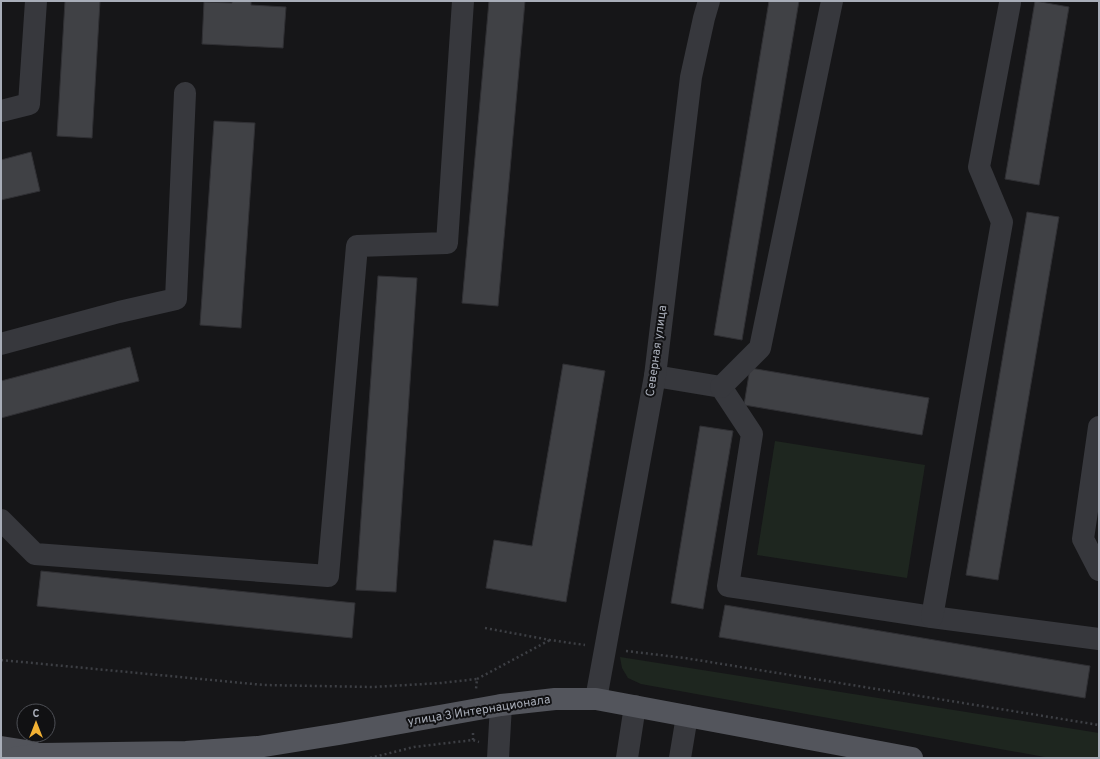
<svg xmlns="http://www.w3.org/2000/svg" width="1100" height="759" font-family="Overpass,sans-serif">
	<rect width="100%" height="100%" fill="#161618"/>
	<!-- green -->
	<g fill="#1e261f">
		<path d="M 775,441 L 925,465 L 907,578 L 757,555 Z"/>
		<path d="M 620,657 L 1099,733 L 1099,758 L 1050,758 L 641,684 L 628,678 L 622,668 Z"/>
	</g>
	<!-- building -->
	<g fill="#404145" stroke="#303034">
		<path d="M 65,1 L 100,1 L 92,138 L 57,136 Z"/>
		<path d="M 232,1 L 251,1 L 251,5 L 286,7 L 283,48 L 202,44 L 204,2 L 232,3 Z"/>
		<path d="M 489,1 L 525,1 L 498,306 L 462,303 Z"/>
		<path d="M 769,1 L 799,1 L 742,340 L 714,335 Z"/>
		<path d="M 1035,1 L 1069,7 L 1039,185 L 1005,179 Z"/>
		<path d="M 214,121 L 255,123 L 241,328 L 200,325 Z"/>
		<path d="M 31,152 L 40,191 L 1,200 L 1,160 Z"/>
		<path d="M 1027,212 L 1059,217 L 998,580 L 966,575 Z"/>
		<path d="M 378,276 L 417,278 L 396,592 L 356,590 Z"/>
		<path d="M 130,347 L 139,381 L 1,418 L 1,381 Z"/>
		<path d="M 563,364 L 605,371 L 566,602 L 486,588 L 494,540 L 532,546 Z"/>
		<path d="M 750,368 L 929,398 L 922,435 L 744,405 Z"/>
		<path d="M 700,426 L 733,431 L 703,609 L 671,603 Z"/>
		<path d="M 41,571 L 355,603 L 352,638 L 37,606 Z"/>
		<path d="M 725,605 L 1090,666 L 1085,698 L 719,637 Z"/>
	</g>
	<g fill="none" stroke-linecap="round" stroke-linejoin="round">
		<!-- path -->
		<g stroke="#3d3f44" stroke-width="2.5" stroke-dasharray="2 3" stroke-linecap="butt">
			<path d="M 485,628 L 550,640 L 585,645"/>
			<path d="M 626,651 L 685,658 L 1099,725"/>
			<path d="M 1,660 L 264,685 L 373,687 L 441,683 L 477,679 L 476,689"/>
			<path d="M 477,679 L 550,640"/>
			<path d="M 473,740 L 473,730"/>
			<path d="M 370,758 L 414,747 L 473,740 L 479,742"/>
		</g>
		<!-- minor -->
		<g stroke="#37383d" stroke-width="22">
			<path d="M 1,111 L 29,104 L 36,1"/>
			<path d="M 1,344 L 119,312 L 176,299 L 185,93"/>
			<path d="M 655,376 L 721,387 L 752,434 L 728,586 L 932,617 L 1099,639"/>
			<path d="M 721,387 L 760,348 L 832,1"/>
			<path d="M 1099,427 L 1083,539 L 1099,570"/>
			<path d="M 1,520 L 35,554 L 328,576 L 357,246 L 447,243 L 463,1"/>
			<path d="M 932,617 L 1002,222 L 979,167 L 1010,3"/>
			<path d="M 596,699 L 655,376 L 691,77 L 704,18 L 709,1"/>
			<path d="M 498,758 L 501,705"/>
			<path d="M 627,758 L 635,706"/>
			<path d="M 680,758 L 687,716"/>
		</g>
		<!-- major -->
		<g stroke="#53555c" stroke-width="22">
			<path d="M 1,747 L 33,752"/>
			<path d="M 15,758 L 42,754 L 186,752 L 258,747 L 339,734 L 501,705 L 555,699 L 596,699 L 912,758"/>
		</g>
	</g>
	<g text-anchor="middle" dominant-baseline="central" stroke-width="4" stroke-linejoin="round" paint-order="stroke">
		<!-- street labels -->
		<g font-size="12" fill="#a8adb8" stroke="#111113">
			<text transform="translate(657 351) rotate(-82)">Северная улица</text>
			<text transform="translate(479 711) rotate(-9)">улица 3 Интернационала</text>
		</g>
	</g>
	<!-- border -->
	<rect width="1100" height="759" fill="none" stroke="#a8adb8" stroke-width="4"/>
	<!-- north arrow -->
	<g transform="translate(36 723)"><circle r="19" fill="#111113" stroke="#4d4f55"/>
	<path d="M0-3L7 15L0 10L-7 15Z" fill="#f2b134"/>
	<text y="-6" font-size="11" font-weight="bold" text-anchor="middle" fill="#a8adb8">С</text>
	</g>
</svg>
